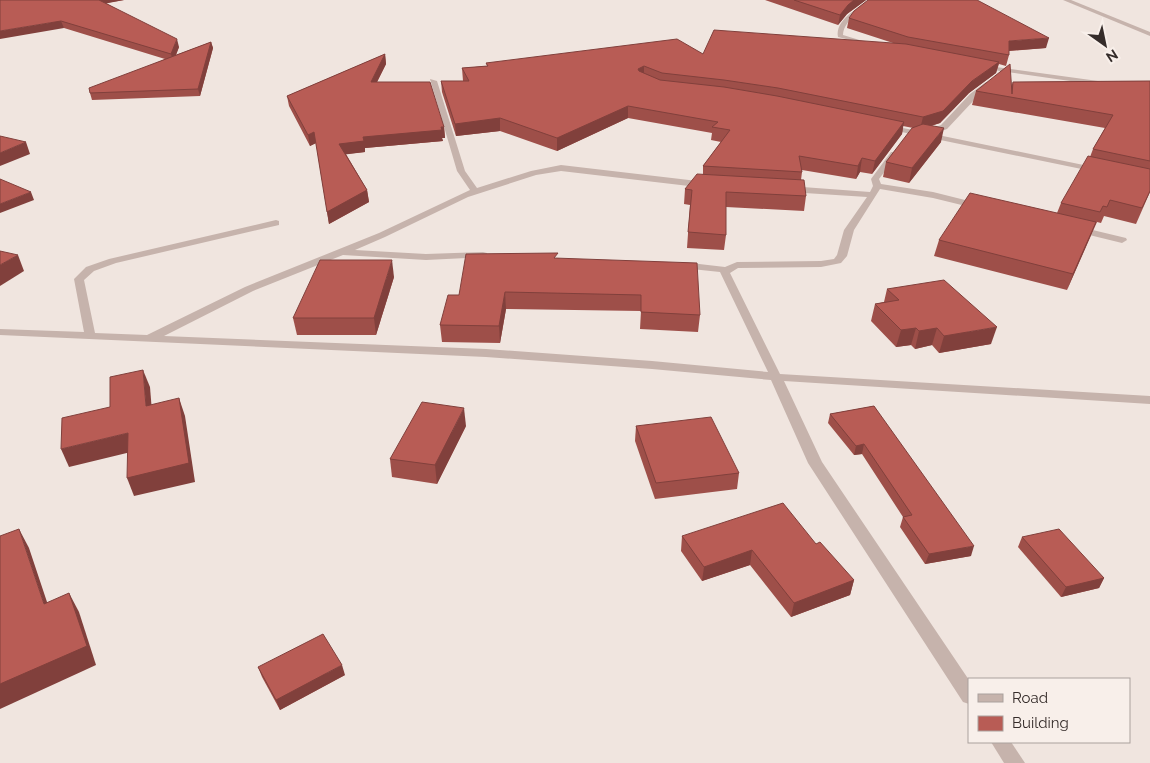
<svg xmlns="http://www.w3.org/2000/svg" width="1150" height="763" font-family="Raleway,sans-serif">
	<rect width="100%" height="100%" fill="#f0e5df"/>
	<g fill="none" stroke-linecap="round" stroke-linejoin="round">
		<!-- minor -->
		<g fill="#c6b3ac" fill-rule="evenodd">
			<path d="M 869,0 L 875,0 C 864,11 844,18 843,35 L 866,42 L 866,44 L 838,37 C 835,20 857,9 869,0 Z"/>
			<path d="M 1063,0 L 1071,0 L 1150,32 L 1150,36 Z"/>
			<path d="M 981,65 L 1098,81 L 1102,83 L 1098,85 L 979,68 L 979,66 Z"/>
			<path d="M 430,79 L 437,81 L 465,171 L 477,188 L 531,171 L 561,165 L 706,182 L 710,185 L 706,188 L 561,171 L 536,175 L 468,197 L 385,237 L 355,250 L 426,254 L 483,252 L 487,253 L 487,257 L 426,260 L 343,255 L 253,291 L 164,336 L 486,349 L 652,361 L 768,372 L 720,272 L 682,268 L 677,265 L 682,262 L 725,267 L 737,262 L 821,261 L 834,259 L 837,255 L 844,230 L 867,197 L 789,192 L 784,189 L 789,186 L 870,192 L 873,186 L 871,179 L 891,152 L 897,152 L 898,154 L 879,179 L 881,184 L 933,192 L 981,204 L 983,206 L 978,209 L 933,198 L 880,189 L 854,230 L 847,256 L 841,263 L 821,267 L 738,268 L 730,273 L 780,374 L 1150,396 L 1150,404 L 784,381 L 822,462 L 969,680 L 969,704 L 963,702 L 808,463 L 771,380 L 652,369 L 486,357 L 0,335 L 0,329 L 84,332 L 74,279 L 86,267 L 109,259 L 276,220 L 279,221 L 279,225 L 116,263 L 94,271 L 84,280 L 95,333 L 147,335 L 245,287 L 379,233 L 470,190 L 457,171 Z"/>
			<path d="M 986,82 L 993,84 L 976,98 L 947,129 L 933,134 L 1098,168 L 1101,169 L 1101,173 L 887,129 L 883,127 L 887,125 L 924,132 L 941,125 L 970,94 Z"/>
			<path d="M 1076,226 L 1126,238 L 1127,240 L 1122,243 L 1073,231 L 1071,229 Z"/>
			<path d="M 991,742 L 1011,742 L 1025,763 L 1004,763 Z"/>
		</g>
	</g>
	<!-- wall -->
	<g fill="#9e4f49">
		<path d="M 0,0 L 124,0 L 106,3 L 179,47 L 176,55 L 211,42 L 213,48 L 200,96 L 92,100 L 90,93 L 165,59 L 64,28 Z"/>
		<path d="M 765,0 L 866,0 L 847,14 L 838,25 Z"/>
		<path d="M 849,18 L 1046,48 L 1009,51 L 1009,55 L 1006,66 L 999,64 L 996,73 L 969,93 L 940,123 L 931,126 L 941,142 L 909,183 L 883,177 L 886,162 L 913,128 L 903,126 L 902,134 L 872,174 L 860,172 L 856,179 L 802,170 L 802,172 L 801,180 L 806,196 L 804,211 L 726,207 L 726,235 L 724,250 L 687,248 L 690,205 L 684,204 L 685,189 L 703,174 L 703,166 L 721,142 L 711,140 L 712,133 L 628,118 L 557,151 L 500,131 L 456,136 L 442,92 L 441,81 L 463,81 L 462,68 L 487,66 L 486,63 L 703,54 L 893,43 L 847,28 Z"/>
		<path d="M 385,54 L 386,64 L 377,82 L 444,127 L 445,138 L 442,138 L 443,141 L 365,148 L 365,152 L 346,154 L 367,190 L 369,202 L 329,224 L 316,143 L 310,146 L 289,106 L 287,96 Z"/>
		<path d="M 1150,81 L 1150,192 L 1136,224 L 1104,216 L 1101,223 L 1097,222 L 1067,290 L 934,256 L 939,240 L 1057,213 L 1061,203 L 1090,157 L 1093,149 L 1105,128 L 972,105 L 976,91 L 1011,87 L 1013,82 Z"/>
		<path d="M 558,258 L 700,315 L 698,332 L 640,329 L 641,311 L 506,309 L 500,343 L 442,342 L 440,325 L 459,295 Z"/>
		<path d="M 394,277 L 376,335 L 297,335 L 293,318 Z"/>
		<path d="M 887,289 L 991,344 L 939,353 L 932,345 L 915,349 L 911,345 L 896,347 L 871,321 L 875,304 L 884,302 Z"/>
		<path d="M 874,406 L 971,556 L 925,564 L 900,527 L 903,517 L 862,454 L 854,455 L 828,423 L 830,414 Z"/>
		<path d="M 466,426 L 437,484 L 392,477 L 390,459 Z"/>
		<path d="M 636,426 L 739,473 L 737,489 L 655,499 L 635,441 Z"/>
		<path d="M 682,536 L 816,544 L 854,580 L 850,595 L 791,617 L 750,565 L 702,581 L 681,551 Z"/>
		<path d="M 1022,537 L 1104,578 L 1099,588 L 1061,597 L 1018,547 Z"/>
		<path d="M 258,667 L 345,675 L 280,710 L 262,677 Z"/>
	</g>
	<!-- shaded-wall -->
	<g fill="#81403c">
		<path d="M 96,0 L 124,0 L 98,5 Z"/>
		<path d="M 854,0 L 866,0 L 847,14 L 838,25 L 840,15 L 848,5 Z"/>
		<path d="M 61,21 L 64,28 L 0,39 L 0,31 Z"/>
		<path d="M 1049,38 L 1046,48 L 1006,51 L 1009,41 Z"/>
		<path d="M 177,39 L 179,47 L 173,62 L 171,54 Z"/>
		<path d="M 211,42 L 213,48 L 200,96 L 198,89 Z"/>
		<path d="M 385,54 L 386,64 L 372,92 L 371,82 Z"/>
		<path d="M 999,62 L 996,73 L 969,93 L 940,123 L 920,129 L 923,117 Z"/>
		<path d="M 644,66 L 644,77 L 637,80 L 638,69 Z"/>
		<path d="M 628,106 L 628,118 L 557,151 L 557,138 Z"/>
		<path d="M 500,118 L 500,131 L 456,136 L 455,124 Z"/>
		<path d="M 904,122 L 902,134 L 872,174 L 875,161 Z"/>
		<path d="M 444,127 L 445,138 L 442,138 L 443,141 L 365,148 L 365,152 L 341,155 L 339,144 L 363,137 Z"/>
		<path d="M 944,128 L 941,142 L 909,183 L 912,168 Z"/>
		<path d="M 314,132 L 316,143 L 310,146 L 308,135 Z"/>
		<path d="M 26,142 L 30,154 L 0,166 L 0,153 Z"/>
		<path d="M 862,158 L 860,172 L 856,179 L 858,166 Z"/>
		<path d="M 367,190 L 369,202 L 329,224 L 327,212 Z"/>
		<path d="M 31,192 L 34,200 L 0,213 L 0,204 Z"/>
		<path d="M 1096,222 L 1090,237 L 1067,290 L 1073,274 Z"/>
		<path d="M 18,255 L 24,271 L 0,286 L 0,265 Z"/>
		<path d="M 392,260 L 394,277 L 376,335 L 374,318 Z"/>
		<path d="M 505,292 L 506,309 L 500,343 L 499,326 Z"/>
		<path d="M 997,327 L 991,344 L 939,353 L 944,336 Z"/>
		<path d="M 916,328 L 911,345 L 896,347 L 901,330 Z"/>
		<path d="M 937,328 L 932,345 L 915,349 L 919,331 Z"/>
		<path d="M 143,370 L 150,387 L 153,424 L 146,406 Z"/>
		<path d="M 179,398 L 185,416 L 195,482 L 134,496 L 127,478 Z"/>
		<path d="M 464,408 L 466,426 L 437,484 L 435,465 Z"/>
		<path d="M 128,433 L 135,451 L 69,467 L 61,449 Z"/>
		<path d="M 864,444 L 862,454 L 854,455 L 856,446 Z"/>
		<path d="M 19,529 L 29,548 L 54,623 L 44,604 Z"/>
		<path d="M 974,546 L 971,556 L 925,564 L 929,554 Z"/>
		<path d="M 752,550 L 750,565 L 702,581 L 704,567 Z"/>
		<path d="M 1104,578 L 1099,588 L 1061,597 L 1066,587 Z"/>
		<path d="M 854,580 L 850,595 L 791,617 L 794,603 Z"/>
		<path d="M 69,593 L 79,612 L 96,665 L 0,709 L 0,684 Z"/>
		<path d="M 342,665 L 345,675 L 280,710 L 276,700 Z"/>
	</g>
	<!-- building -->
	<g fill="#b85c55" stroke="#81403c">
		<path d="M 0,0 L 99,0 L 177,39 L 171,54 L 61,21 L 0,31 Z"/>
		<path d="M 794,0 L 854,0 L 848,5 L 840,15 Z"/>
		<path d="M 868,0 L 977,0 L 1049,38 L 1009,41 L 1009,55 L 908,37 L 849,18 L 854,11 Z"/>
		<path d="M 714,30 L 906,44 L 999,62 L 972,81 L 943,111 L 923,117 L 778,88 L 724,80 L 662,73 L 644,66 L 638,69 L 639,71 L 660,80 L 724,87 L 777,96 L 904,122 L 875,161 L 862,158 L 858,166 L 799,156 L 802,172 L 703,166 L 730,130 L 712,127 L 718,122 L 628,106 L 557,138 L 500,118 L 455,124 L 441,81 L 469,81 L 462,68 L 488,66 L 486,63 L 677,39 L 703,54 Z"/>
		<path d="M 211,42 L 198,89 L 90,93 L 89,88 Z"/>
		<path d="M 385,54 L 371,82 L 430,82 L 444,127 L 441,127 L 442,130 L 363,137 L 364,141 L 339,144 L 367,190 L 327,212 L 314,132 L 308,135 L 287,96 Z"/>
		<path d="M 1010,64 L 1012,94 L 1013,82 L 1150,81 L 1150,161 L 1093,149 L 1113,115 L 976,91 Z"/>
		<path d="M 923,124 L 944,128 L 912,168 L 886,162 L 912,128 Z"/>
		<path d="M 0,136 L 26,142 L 0,153 Z"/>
		<path d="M 1088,156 L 1150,169 L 1150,191 L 1142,208 L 1110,200 L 1107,207 L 1103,206 L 1100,212 L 1061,203 Z"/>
		<path d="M 697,174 L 804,180 L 806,196 L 726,192 L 726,235 L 688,232 L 692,190 L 685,189 Z"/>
		<path d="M 0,179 L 31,192 L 0,204 Z"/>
		<path d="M 970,193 L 1096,222 L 1073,274 L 939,240 Z"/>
		<path d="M 0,251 L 18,255 L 0,265 Z"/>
		<path d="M 558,253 L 554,258 L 697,263 L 700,315 L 641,312 L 641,295 L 505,292 L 499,326 L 440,325 L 448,295 L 459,295 L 466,254 Z"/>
		<path d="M 320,260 L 392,260 L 374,318 L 293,318 Z"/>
		<path d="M 944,280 L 997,327 L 944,336 L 937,328 L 919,331 L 916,328 L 901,330 L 875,304 L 899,300 L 887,289 Z"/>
		<path d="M 143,370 L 146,406 L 179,398 L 189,463 L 127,478 L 128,433 L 61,449 L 62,418 L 110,407 L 110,377 Z"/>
		<path d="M 422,402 L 464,408 L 435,465 L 390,459 Z"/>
		<path d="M 874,406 L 974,546 L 929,554 L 903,517 L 912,515 L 864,444 L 856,446 L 830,414 Z"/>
		<path d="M 711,417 L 739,473 L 656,483 L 636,426 Z"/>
		<path d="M 783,503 L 816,544 L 820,542 L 854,580 L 794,603 L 752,550 L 704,567 L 682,536 Z"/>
		<path d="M 19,529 L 44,604 L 69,593 L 87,646 L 0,684 L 0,536 Z"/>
		<path d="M 1059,529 L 1104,578 L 1066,587 L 1022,537 Z"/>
		<path d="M 323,634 L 342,665 L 276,700 L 258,667 Z"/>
	</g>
	<!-- legend -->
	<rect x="968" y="678" width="162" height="65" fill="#f8efea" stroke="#aaa19d"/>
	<rect x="978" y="694" width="25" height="8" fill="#c6b3ac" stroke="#aaa19d"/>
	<text x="1012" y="703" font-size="15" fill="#352c2a">Road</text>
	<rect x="978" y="716" width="25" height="15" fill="#b85c55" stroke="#aaa19d"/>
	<text x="1012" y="728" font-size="15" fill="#352c2a">Building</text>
	<!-- north arrow -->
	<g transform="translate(1105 45) rotate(147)" stroke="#f8efea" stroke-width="4" paint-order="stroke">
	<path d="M0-4L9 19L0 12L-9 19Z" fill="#352c2a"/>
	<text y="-8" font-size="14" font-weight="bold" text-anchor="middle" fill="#352c2a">N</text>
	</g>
</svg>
